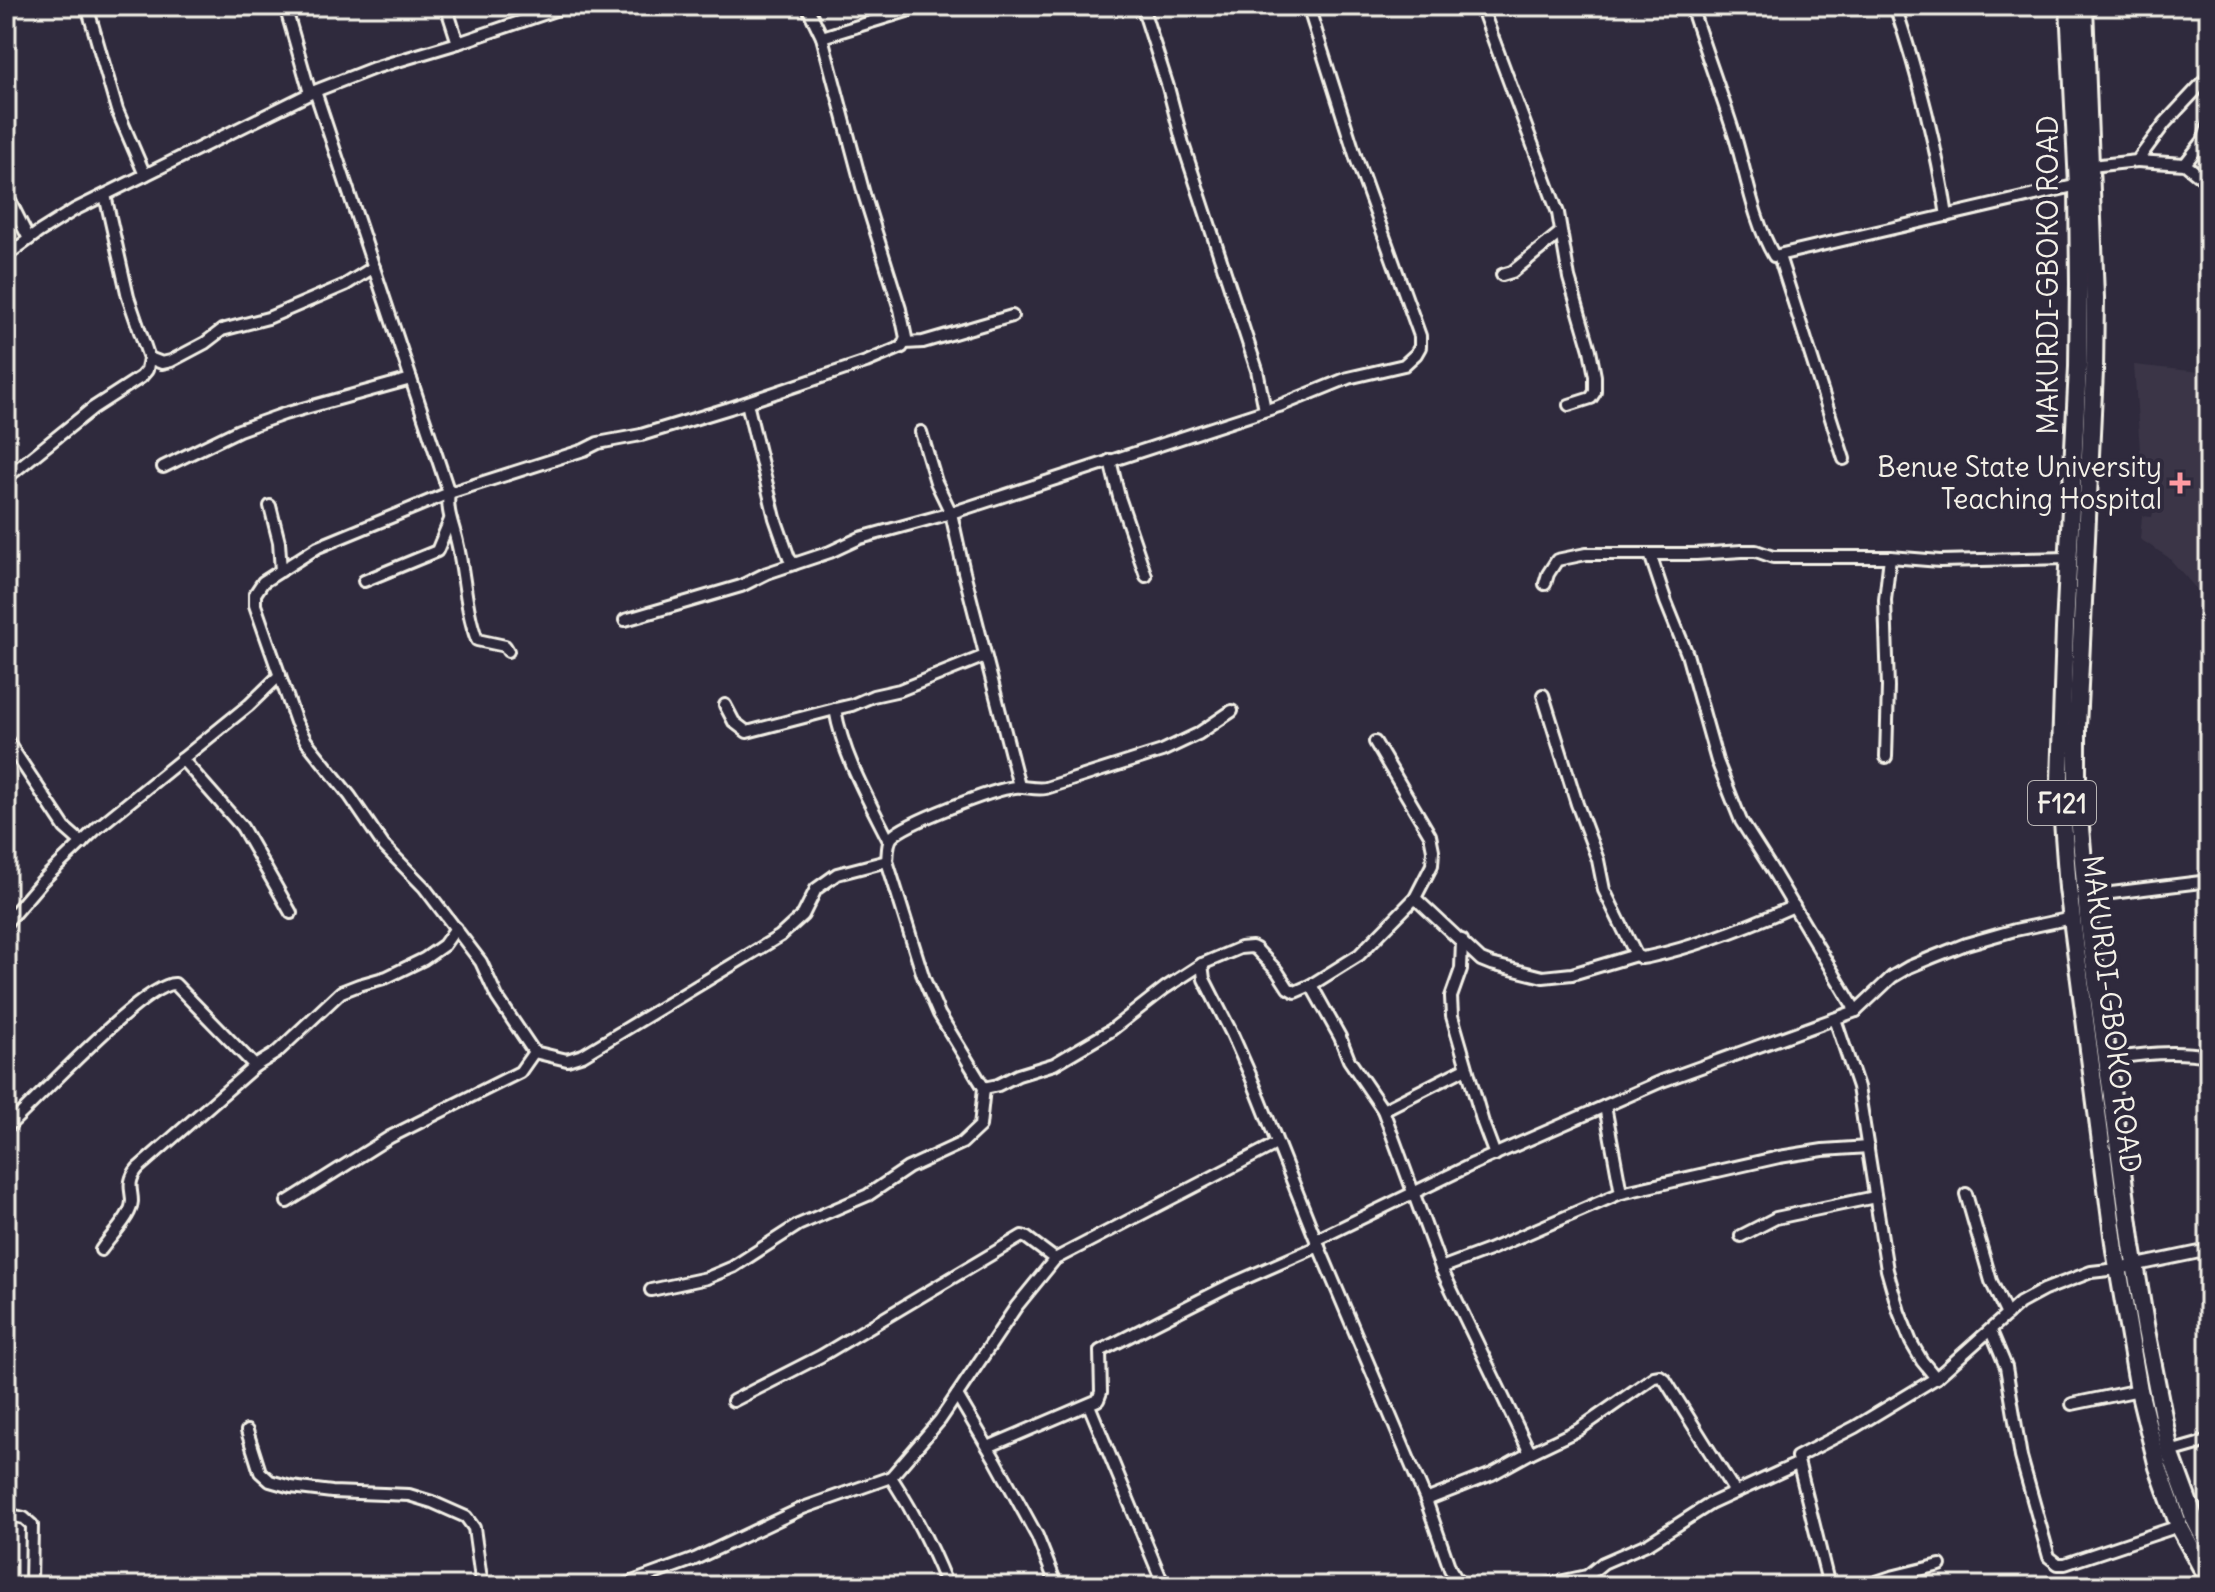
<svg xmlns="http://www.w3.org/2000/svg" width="2215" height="1592" font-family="Delius,sans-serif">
	<rect width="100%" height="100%" fill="#2f2a3d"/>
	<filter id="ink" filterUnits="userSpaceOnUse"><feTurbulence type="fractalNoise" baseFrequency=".0125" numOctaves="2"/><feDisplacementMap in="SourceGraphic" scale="16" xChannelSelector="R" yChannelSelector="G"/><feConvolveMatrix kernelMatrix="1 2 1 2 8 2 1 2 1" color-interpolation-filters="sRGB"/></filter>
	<g filter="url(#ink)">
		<!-- built -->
		<path fill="#3b3647" d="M 2134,365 L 2209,373 L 2209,603 L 2168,557 L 2140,539 L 2142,516 L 2152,517 L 2159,487 L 2142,479 Z"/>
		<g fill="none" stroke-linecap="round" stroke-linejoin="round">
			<defs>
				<g id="street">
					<path d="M 87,6 L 117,110 L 145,175"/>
					<path d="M 285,6 L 310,93"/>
					<path d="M 446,6 L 458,43"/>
					<path d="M 807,6 L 822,37 L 864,194 L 900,309 L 906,338 L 902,347 L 866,362 L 730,408 L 641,435 L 598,443 L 584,450 L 449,493 L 318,547 L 263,582 L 255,594 L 255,605 L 296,722 L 306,741 L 350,796 L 384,846 L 424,887 L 481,962 L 497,997 L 534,1052 L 567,1060 L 583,1055 L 780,936 L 803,915 L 816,889 L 837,874 L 887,861"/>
					<path d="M 1142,6 L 1168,87 L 1183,144 L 1257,370 L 1265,410"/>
					<path d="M 1481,6 L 1558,213 L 1569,278 L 1590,350 L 1595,376 L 1595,392 L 1591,398 L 1569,405"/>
					<path d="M 1691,6 C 1705,51 1722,95 1736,140 C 1747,178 1754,222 1774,256 L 2078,185"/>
					<path d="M 1895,6 C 1919,77 1936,142 1947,216"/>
					<path d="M 822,37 L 923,6"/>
					<path d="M 315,91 L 449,493 C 446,511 453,524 457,542 C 465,575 465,608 477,640 L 505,646 L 508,651"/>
					<path d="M 2137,161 L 2185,164 L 2206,181 L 2209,186"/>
					<path d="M 2185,164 L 2203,141 L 2209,123"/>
					<path d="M 2091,166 L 2137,161 L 2165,123 L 2209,76"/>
					<path d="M 6,193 L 29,239"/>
					<path d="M 6,256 L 39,232 L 74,210 L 315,91 L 374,68 L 458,43 L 567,6"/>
					<path d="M 1779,256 L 1844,459"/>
					<path d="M 1502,275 L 1512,272 L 1560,233"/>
					<path d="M 905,343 L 923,342 L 1012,316"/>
					<path d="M 149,358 L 162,363 L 171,361 L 205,343 L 222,330 L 268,318 L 345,285 L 374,267"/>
					<path d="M 747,403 L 775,518 L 789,558 L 794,564"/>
					<path d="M 921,432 L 936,482 L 951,513 L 964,572 L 1019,786"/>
					<path d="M 1110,460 L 1119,497 L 1146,576"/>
					<path d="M 163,467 L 239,430 L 284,414 L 411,379"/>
					<path d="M 6,478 L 93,408 L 141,377 L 147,370 L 149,358 L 128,297 L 105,195"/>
					<path d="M 270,506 L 279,542 L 281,571"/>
					<path d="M 1650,554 L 1666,602 L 1687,654 L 1717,761 L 1741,821 L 1771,868 L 1856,1011"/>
					<path d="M 364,581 L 437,551 L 450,520"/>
					<path d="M 1545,584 L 1548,574 L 1557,560 L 1586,554 L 1696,554 L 1742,551 L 1756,551 L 1773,557 L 1890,557 L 1940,561 L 2069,558"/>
					<path d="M 625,620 L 741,586 L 767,573 L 830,552 L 860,538 L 951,513 L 1279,406 L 1348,378 L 1404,365 L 1416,354 L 1420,347 L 1420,336 L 1356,158 L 1308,6"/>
					<path d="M 1543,695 L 1577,804 L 1598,860 L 1604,890 L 1636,955 L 1641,958 L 1648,957 C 1699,946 1747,927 1794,906"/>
					<path d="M 725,705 L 734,722 L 747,732 L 835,709"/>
					<path d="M 6,739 L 65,828 L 82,843"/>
					<path d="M 1886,757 L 1888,687 L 1885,600 L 1890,557"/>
					<path d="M 182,759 L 242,827 L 291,913"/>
					<path d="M 889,841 C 868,799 843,756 835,709 L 852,705 L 873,696 L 900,690 L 985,656"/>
					<path d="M 2087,896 L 2209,881"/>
					<path d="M 1415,898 L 1481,960 L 1491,964 L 1543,977 L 1572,974 L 1636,955"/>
					<path d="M 6,923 L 42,881 L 97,828 L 249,705 L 280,675"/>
					<path d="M 1462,940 L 1461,969 L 1451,997 L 1452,1016 L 1483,1123 L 1495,1155"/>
					<path d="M 1202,964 L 1204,979 L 1232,1034 L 1251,1077 L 1316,1240 L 1426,1500 L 1450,1569 L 1461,1586"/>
					<path d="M 1311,985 L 1340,1037 L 1349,1060 L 1383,1110 L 1441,1268 L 1489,1250 L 1621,1193 L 1779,1157 L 1823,1150 L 1868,1147"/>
					<path d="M 1835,1019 L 1858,1087 L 1887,1270 L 1899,1312 L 1911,1342 L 1922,1361 L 1936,1378 L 2020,1303 L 2044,1290 L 2091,1272 L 2118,1269 L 2209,1250"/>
					<path d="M 2108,1059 C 2142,1054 2174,1050 2209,1056"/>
					<path d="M 984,1088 L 998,1085 L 1018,1075 L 1054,1064 L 1110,1031 L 1165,988 L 1202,964 L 1240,948 L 1252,947 L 1256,949 L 1277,971 L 1288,988 L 1295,992 L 1311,985 L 1359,955 L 1415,898 L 1432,865 L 1433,850 L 1430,835 L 1375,742"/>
					<path d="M 1605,1106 L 1621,1193"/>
					<path d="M 1383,1110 L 1466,1068"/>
					<path d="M 6,1128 C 34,1104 146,981 175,984 L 255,1066"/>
					<path d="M 1966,1194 L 1991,1281 L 2007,1315"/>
					<path d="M 287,1202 L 390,1137 L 520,1072 L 534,1052"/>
					<path d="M 1741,1236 L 1776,1218 L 1875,1197"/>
					<path d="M 1316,1240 L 1473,1164 L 1662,1081 L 1856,1011 L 1892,977 L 1909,967 L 1933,957 L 1966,944 L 2015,930 L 2072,918"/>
					<path d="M 101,1250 C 110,1237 123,1225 129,1212 C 138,1195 122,1187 138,1168 L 255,1066 L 276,1053 L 341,992 L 359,985 L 387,977 L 424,959 L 444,945 L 456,928"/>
					<path d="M 651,1290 L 707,1278 L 733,1267 L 798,1225 L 868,1195 L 908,1168 L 962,1143 L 980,1126 L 984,1088 L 939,1014 L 924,979 L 887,861 C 888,853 887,843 892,837 C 905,823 994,789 1015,787 C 1025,786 1035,790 1046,788 L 1162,751 L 1198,734 L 1232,711"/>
					<path d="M 1991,1331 L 2006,1367 L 2021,1457 L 2049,1557 L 2058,1564 L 2065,1564 L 2179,1526"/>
					<path d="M 957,1395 L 996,1461 L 1037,1536 L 1057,1586"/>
					<path d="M 733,1401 L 821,1356 L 1022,1236 L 1027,1238 L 1055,1259"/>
					<path d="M 2072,1404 L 2139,1390"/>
					<path d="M 1089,1405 L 1164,1586"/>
					<path d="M 247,1431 L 260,1472 L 270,1481 L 291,1487 L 332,1492 L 409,1495 L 432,1502 L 466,1517 L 474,1528 L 482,1586"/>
					<path d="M 988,1447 L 1098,1400 L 1101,1392 L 1100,1351 L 1230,1285 L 1319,1246"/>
					<path d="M 2170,1452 L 2198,1444 L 2209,1439"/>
					<path d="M 1530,1453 L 1578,1430 L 1654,1377 L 1660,1376 L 1665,1380 L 1735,1492"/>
					<path d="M 1426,1500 L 1492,1474 L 1530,1453 L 1441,1268"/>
					<path d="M 6,1514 L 24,1518 L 32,1525 L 31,1586"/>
					<path d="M 621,1586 L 695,1559 L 803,1508 L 891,1477"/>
					<path d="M 947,1586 C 932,1548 913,1511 891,1477 L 940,1420 L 1016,1307 L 1055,1259 L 1276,1144"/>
					<path d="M 1540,1586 L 1587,1576 L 1603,1563 L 1649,1543 L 1710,1504 L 1797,1464"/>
					<path d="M 1829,1586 L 1797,1457 L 1855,1427 L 1936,1378"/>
					<path d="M 1864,1586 L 1891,1577 L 1940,1565"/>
				</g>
				<g id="primary">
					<path d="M 2069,6 L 2078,185 L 2079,284 L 2078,367 L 2065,629 L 2060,781 L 2068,888 L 2115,1250 L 2139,1390 L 2158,1467 L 2179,1526 L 2209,1581"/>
					<path d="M 2084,6 L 2095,298 L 2094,371 L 2077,727 L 2077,794 L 2088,917 L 2132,1246 L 2146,1330 L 2170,1452 L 2195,1520 L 2209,1548"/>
				</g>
			</defs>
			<!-- street casing -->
			<use href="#street" stroke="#f4f1e8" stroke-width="16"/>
			<!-- primary casing -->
			<use href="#primary" stroke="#f4f1e8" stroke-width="22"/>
			<!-- street -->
			<use href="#street" stroke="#2f2a3d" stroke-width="10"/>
			<!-- primary -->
			<use href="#primary" stroke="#2f2a3d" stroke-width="16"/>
		</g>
	</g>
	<!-- markers -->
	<path fill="#ff9aa2" stroke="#2f2a3d" stroke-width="3" d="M2176 471h8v8h8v8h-8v8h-8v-8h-8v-8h8z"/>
	<g text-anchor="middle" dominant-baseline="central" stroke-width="8" stroke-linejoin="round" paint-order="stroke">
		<!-- shield labels -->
		<rect fill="#2f2a3d" stroke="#b9b5b5" stroke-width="2" x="2028" y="781" width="68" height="44" rx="6"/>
		<g font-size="26" font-weight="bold" fill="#f4f1e8">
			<text x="2062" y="803">F121</text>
		</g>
		<!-- street labels -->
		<g font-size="28" fill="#f4f1e8" stroke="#2f2a3d">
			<text transform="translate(2048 275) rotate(-90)">MAKURDI-GBOKO ROAD</text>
			<text transform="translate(2112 1014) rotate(83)">MAKURDI-GBOKO ROAD</text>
		</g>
		<!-- poi labels -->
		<g font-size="28" fill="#f4f1e8" stroke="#2f2a3d" text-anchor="end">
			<text x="2162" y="467">Benue State University<tspan x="2162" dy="32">Teaching Hospital</tspan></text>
		</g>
	</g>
	<!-- margin -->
	<rect width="2215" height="1592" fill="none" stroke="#2f2a3d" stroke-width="32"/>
	<rect x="16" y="16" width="2183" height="1560" fill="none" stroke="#f4f1e8" stroke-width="3" filter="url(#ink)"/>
</svg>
